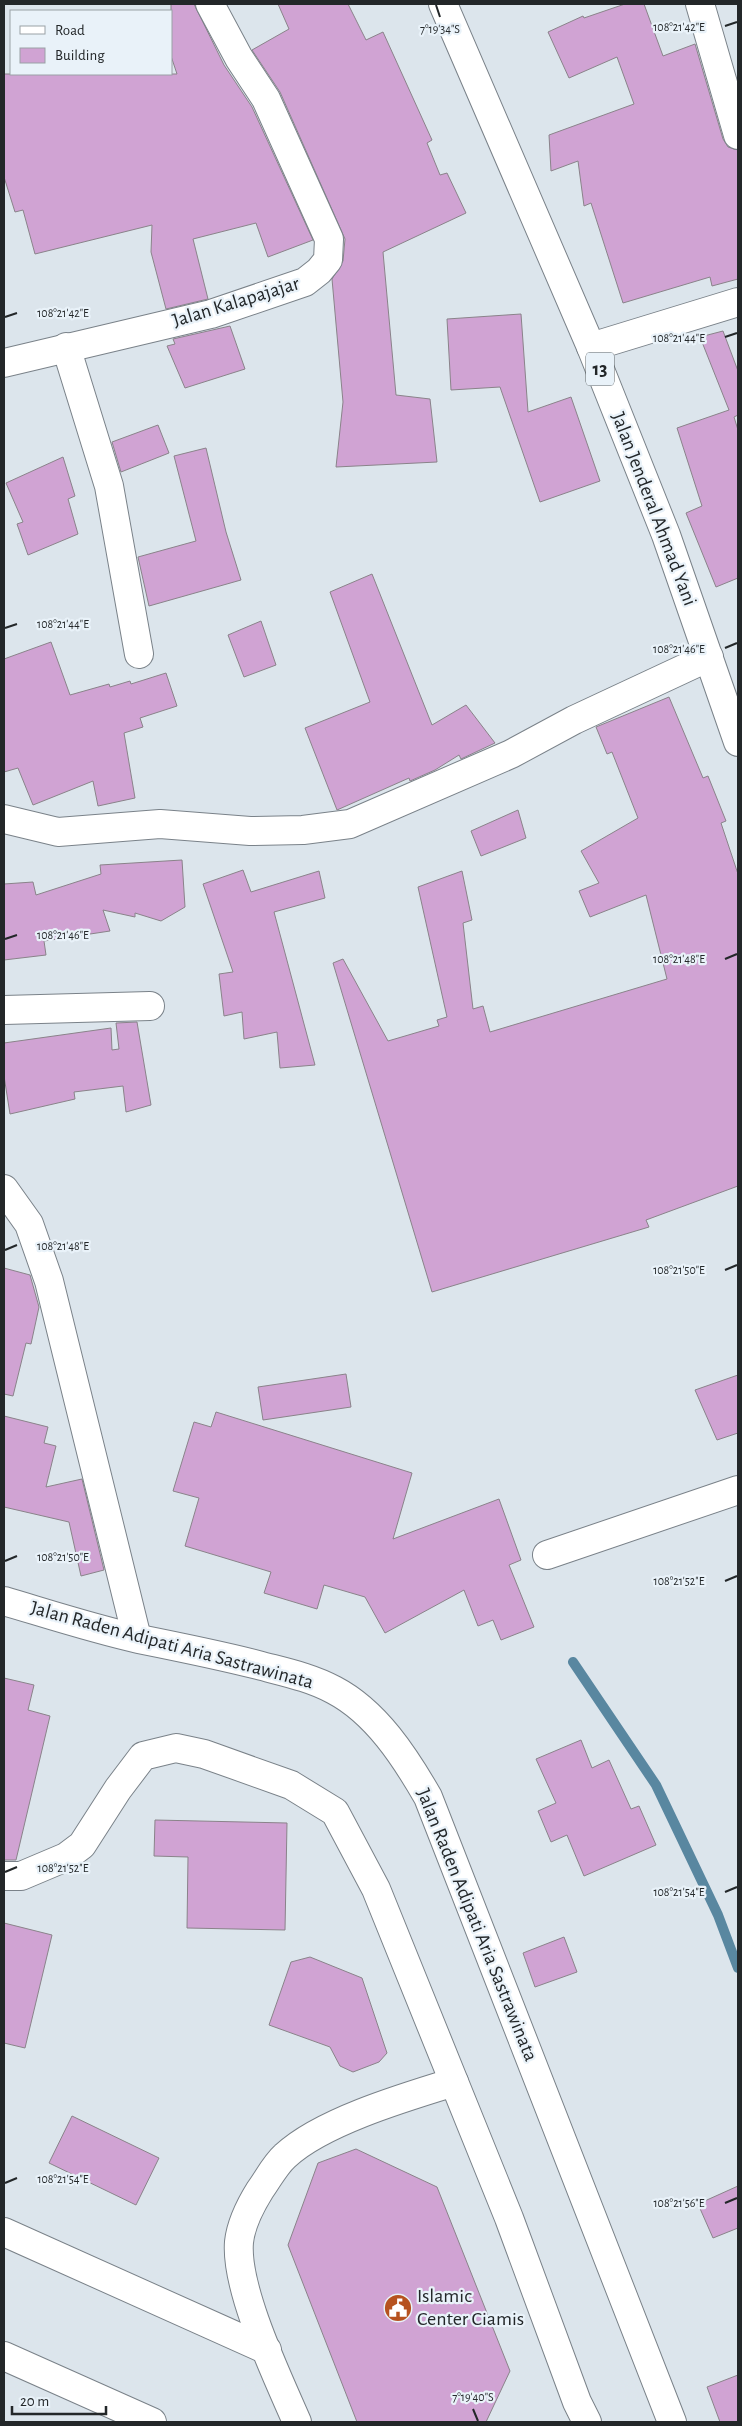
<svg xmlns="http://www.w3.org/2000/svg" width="742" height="2426" font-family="'Alegreya Sans',sans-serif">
	<rect width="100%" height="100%" fill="#dce5ec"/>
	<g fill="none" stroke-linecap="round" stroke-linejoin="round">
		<!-- stream -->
		<path stroke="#5987a0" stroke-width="10" d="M 573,1662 L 656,1785 L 718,1915 L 738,1968"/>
	</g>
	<!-- building -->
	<g fill="#d0a3d3" stroke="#8a838a">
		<path d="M 171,4 L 194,4 L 224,65 L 252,107 L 313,240 L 268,257 L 256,223 L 193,239 L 208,299 L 166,309 L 151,252 L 152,225 L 35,254 L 23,210 L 15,212 L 4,177 L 4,74 L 177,74 L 171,56 Z"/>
		<path d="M 278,4 L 348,4 L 366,40 L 383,32 L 432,140 L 427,143 L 440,175 L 447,173 L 466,213 L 383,252 L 396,395 L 430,399 L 437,462 L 336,467 L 343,402 L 332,279 L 343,261 L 345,239 L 280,92 L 252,50 L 289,29 Z"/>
		<path d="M 625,4 L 644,4 L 663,56 L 695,44 L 723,139 L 728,147 L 738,150 L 738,279 L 712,286 L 710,277 L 623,303 L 591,203 L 584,206 L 578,161 L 551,171 L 549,135 L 634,104 L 617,57 L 569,78 L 548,32 L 583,16 L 584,18 Z"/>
		<path d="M 521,314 L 528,412 L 571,397 L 600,481 L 540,502 L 500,387 L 451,390 L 447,319 Z"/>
		<path d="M 230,326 L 245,369 L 185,388 L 167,346 L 175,344 L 173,339 Z"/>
		<path d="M 723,331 L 738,371 L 738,415 L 734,417 L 738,430 L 738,578 L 716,587 L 686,513 L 702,506 L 677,428 L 729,410 L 700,337 Z"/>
		<path d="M 158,425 L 169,453 L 121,472 L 112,442 Z"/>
		<path d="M 206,448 L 226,532 L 241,580 L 149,606 L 138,557 L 196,541 L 174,456 Z"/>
		<path d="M 63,457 L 75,496 L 68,499 L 78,534 L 28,555 L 17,524 L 23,522 L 6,483 Z"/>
		<path d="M 372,574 L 432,725 L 466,705 L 495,743 L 461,759 L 459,755 L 435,770 L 410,781 L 409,778 L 337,810 L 305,728 L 370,702 L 330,592 Z"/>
		<path d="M 261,621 L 276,665 L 244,677 L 228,635 Z"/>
		<path d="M 51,642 L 70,695 L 109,684 L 110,687 L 130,681 L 131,684 L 166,673 L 177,706 L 140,718 L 143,727 L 124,733 L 135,798 L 98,806 L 93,781 L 33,805 L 18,768 L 4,772 L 4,659 Z"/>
		<path d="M 669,697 L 703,778 L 708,776 L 726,821 L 721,823 L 738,874 L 738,1186 L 646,1220 L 649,1227 L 432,1292 L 333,963 L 343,959 L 388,1041 L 439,1026 L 437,1020 L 447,1017 L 418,887 L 462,871 L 472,920 L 463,923 L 473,1009 L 483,1006 L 490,1032 L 667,979 L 646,895 L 590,917 L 579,891 L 599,883 L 581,851 L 638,818 L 612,752 L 607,754 L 596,727 Z"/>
		<path d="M 518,810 L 526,838 L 481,856 L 471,831 Z"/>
		<path d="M 182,860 L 185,907 L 161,921 L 135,913 L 135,917 L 103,910 L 110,931 L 44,941 L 46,955 L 4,960 L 4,884 L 33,882 L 36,895 L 101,874 L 100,865 Z"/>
		<path d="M 243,870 L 251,892 L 319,871 L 325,898 L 274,912 L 315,1065 L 280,1068 L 277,1032 L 244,1039 L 242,1012 L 224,1016 L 219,974 L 233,972 L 203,884 Z"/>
		<path d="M 137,1022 L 151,1105 L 126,1112 L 123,1086 L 74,1092 L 75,1099 L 10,1114 L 4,1076 L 4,1043 L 111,1028 L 112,1050 L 119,1049 L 116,1023 Z"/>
		<path d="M 4,1268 L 30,1275 L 39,1307 L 31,1344 L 26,1343 L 13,1396 L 4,1394 Z"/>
		<path d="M 346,1374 L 351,1407 L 263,1420 L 258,1387 Z"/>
		<path d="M 738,1375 L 738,1433 L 717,1440 L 695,1390 Z"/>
		<path d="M 216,1412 L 412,1473 L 393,1539 L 499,1499 L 521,1560 L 509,1565 L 534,1627 L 501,1640 L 493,1620 L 478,1626 L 464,1590 L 385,1633 L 365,1597 L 324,1585 L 317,1609 L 264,1593 L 271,1572 L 185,1546 L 199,1498 L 173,1491 L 194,1422 L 211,1427 Z"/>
		<path d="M 4,1416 L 48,1427 L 44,1443 L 56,1446 L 46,1487 L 82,1479 L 104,1570 L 81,1576 L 69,1522 L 4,1507 Z"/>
		<path d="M 4,1678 L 34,1685 L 28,1710 L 50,1716 L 16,1860 L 4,1860 Z"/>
		<path d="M 581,1740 L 592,1768 L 609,1760 L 631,1809 L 639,1806 L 656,1845 L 584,1876 L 567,1835 L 551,1842 L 538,1811 L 556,1803 L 536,1759 Z"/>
		<path d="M 155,1820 L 287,1823 L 285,1930 L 187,1928 L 188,1857 L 154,1856 Z"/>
		<path d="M 4,1923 L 52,1935 L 25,2048 L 4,2043 Z"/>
		<path d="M 564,1937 L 577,1972 L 535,1987 L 523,1953 Z"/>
		<path d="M 310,1957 L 362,1978 L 387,2053 L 379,2062 L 353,2072 L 340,2066 L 330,2047 L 269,2025 L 291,1962 Z"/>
		<path d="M 72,2116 L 159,2158 L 136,2205 L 49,2163 Z"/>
		<path d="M 356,2149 L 437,2187 L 510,2371 L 486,2422 L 357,2422 L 288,2245 L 318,2163 Z"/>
		<path d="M 738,2186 L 738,2228 L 713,2238 L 698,2204 Z"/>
		<path d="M 738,2375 L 738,2422 L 720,2422 L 707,2387 Z"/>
	</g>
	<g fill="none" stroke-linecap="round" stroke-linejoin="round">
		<defs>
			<g id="minor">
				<path d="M 700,4 L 738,135"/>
				<path d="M 66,347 L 109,486 L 139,654"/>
				<path d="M 591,347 L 738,302"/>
				<path d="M 4,363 L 211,314 L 305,282 L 319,271 L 328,260 L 329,239 L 266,99 L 239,58 L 210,4"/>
				<path d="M 4,819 L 58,832 L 160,824 L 250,831 L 303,830 L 350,824 L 511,754 L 574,720 L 709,657"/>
				<path d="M 4,1010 L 150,1006"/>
				<path d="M 4,1189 L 29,1224 L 49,1281 L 137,1638"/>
				<path d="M 547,1555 L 738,1490"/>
				<path d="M 4,1601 C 48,1614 94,1629 139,1639 C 179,1647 219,1655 258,1665 C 284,1672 310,1677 334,1690 C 376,1712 405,1757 428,1797 L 672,2422"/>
				<path d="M 4,1876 L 21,1876 L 66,1857 L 82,1845 L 118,1789 L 143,1756 L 176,1748 L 204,1754 L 291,1785 L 335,1812 L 376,1889 L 509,2218 L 577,2402 L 587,2422"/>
				<path d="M 4,2232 L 267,2350"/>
				<path d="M 4,2356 L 152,2422"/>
				<path d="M 297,2422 C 278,2378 235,2289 239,2242 C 241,2224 250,2206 260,2190 C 268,2179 275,2165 285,2156 C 321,2122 405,2097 454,2082"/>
			</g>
			<path id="highway" d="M 443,4 L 591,347 L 666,535 L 738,742"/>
		</defs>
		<!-- minor casing -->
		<use href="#minor" stroke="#7a8289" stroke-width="30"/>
		<!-- highway casing -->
		<use href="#highway" stroke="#7a8289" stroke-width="30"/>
		<!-- minor -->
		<use href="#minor" stroke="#fff" stroke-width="28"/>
		<!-- highway -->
		<use href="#highway" stroke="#fff" stroke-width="28"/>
	</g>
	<!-- ticks -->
	<path fill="none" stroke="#232729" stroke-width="2" d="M 436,5 L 440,17M 725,26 L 737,22M 5,317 L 17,313M 725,337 L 737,333M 5,628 L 17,624M 725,648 L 737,643M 5,939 L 17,935M 725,959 L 737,954M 5,1250 L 17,1245M 725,1270 L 737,1265M 5,1561 L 17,1556M 725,1581 L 737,1576M 5,1872 L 17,1867M 725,1892 L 737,1887M 5,2183 L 17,2178M 725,2203 L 737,2198M 473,2409 L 478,2421"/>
	<!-- icons -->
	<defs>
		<symbol id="civic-disc" viewBox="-11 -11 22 22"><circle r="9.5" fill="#b6521f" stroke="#e9f2f9"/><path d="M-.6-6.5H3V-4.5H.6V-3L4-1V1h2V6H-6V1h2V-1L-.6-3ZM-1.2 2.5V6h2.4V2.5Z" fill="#fff"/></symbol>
	</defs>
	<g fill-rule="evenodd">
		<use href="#civic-disc" x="382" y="2292" width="32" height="32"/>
	</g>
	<g text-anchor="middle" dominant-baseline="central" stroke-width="4.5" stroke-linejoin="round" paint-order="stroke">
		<!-- shield labels -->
		<rect fill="#e9f2f9" stroke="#5e6467" stroke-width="1" x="586" y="352.5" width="28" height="33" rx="4"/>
		<g font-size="19" font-weight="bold" fill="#232729">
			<text x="600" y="369">13</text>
		</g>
		<!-- street labels -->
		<g font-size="20" fill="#232729" stroke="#e9f2f9">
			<text transform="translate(236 302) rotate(-17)">Jalan Kalapajajar</text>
			<text transform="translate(654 509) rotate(69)">Jalan Jenderal Ahmad Yani</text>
			<text transform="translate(172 1645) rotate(15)">Jalan Raden Adipati Aria Sastrawinata</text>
			<text transform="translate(477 1925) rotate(68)">Jalan Raden Adipati Aria Sastrawinata</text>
		</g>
		<!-- poi labels -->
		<g font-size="20" fill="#232729" stroke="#e9f2f9" text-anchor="start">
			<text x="417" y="2296">Islamic<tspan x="417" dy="23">Center Ciamis</tspan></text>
		</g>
	</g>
	<g font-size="12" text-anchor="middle" fill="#232729" stroke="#e9f2f9" stroke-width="4.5" stroke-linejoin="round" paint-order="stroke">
		<text x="679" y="31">108°21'42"E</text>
		<text x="440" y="33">7°19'34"S</text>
		<text x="63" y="317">108°21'42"E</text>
		<text x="679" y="342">108°21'44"E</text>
		<text x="63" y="628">108°21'44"E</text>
		<text x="679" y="653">108°21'46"E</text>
		<text x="63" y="939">108°21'46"E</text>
		<text x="679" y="963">108°21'48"E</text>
		<text x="63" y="1250">108°21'48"E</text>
		<text x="679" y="1274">108°21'50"E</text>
		<text x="63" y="1561">108°21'50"E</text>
		<text x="679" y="1585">108°21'52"E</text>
		<text x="63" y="1872">108°21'52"E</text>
		<text x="679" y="1896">108°21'54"E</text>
		<text x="63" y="2183">108°21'54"E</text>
		<text x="679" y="2207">108°21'56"E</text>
		<text x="473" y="2401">7°19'40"S</text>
	</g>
	<!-- border -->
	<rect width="742" height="2426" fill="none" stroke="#232729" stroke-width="10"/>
	<!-- legend -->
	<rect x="10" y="10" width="162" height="65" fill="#e9f2f9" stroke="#9aa1a6"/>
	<rect x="20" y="26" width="25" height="8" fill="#ffffff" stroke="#9aa1a6"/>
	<text x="55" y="35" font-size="15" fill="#232729">Road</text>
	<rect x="20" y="48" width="25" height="15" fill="#d0a3d3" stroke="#9aa1a6"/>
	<text x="55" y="60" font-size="15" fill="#232729">Building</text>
	<!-- scale -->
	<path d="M12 2406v8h94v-8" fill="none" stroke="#232729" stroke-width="2.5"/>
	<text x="20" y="2406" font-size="15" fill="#232729" stroke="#e9f2f9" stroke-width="4" paint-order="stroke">20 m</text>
</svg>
